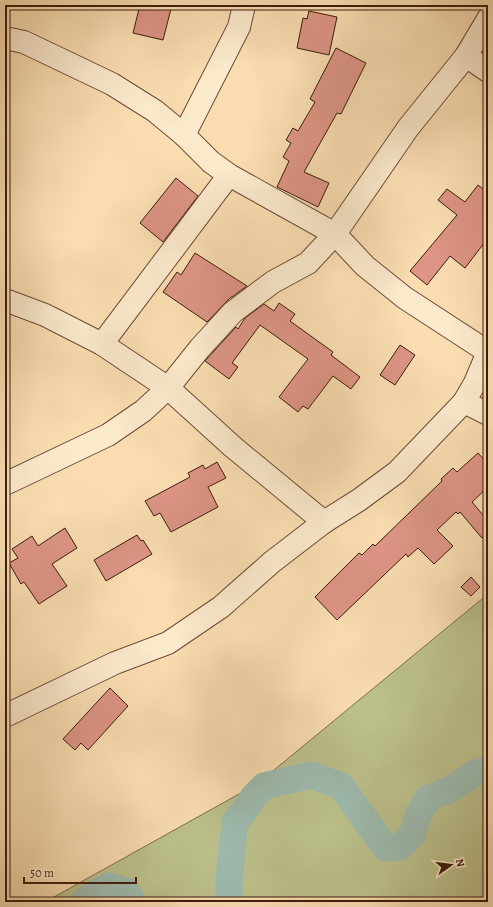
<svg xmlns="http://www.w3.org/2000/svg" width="493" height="907" font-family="Alegreya,serif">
	<rect width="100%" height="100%" fill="#f9ddb1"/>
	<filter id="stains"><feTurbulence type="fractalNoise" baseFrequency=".005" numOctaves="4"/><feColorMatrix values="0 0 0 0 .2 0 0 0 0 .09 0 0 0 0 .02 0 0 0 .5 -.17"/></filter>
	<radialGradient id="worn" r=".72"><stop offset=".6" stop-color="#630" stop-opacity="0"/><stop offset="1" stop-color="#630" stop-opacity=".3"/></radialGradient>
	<!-- green -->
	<path fill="#bcc18c" stroke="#7d6e4c" d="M 488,594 L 488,902 L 45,902 L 257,784 Z"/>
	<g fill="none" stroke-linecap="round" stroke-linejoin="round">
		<!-- river -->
		<g stroke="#9ebbaf" stroke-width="27">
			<path d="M 83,902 L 97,892 L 109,886 L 126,891 L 133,902"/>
			<path d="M 229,902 L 229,878 L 235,822 L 245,810 L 254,796 L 264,786 L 311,775 L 341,786 L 386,848 L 400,847 L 413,833 L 418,816 L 427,799 L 451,789 L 475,773 L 488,770"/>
		</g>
	</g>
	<!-- building -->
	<g fill="#dd9585" stroke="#3e1b0d">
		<path d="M 140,5 L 172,5 L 163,40 L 133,33 Z"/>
		<path d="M 309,11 L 337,17 L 329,55 L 297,48 L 303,18 L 307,19 Z"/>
		<path d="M 336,48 L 366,63 L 341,114 L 337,113 L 304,172 L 329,183 L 318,207 L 277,187 L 289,161 L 283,157 L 291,143 L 286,140 L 293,128 L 298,131 L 315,102 L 310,99 Z"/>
		<path d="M 176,178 L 198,196 L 163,242 L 140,223 Z"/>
		<path d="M 478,185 L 488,193 L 488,238 L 465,268 L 450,256 L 427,285 L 410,271 L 457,215 L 438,200 L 447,189 L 465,202 Z"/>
		<path d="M 195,253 L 247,286 L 232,297 L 231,297 L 207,322 L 163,292 L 177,272 L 181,275 Z"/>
		<path d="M 279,303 L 295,314 L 290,321 L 333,352 L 331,355 L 360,377 L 351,389 L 333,376 L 308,409 L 303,406 L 298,412 L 279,397 L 308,359 L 260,325 L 232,363 L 238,367 L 229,379 L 205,361 L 236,327 L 238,329 L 245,318 L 264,304 L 274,311 Z"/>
		<path d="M 400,345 L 415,355 L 395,385 L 380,375 Z"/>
		<path d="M 478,453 L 488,464 L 488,487 L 472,502 L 488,521 L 488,532 L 482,538 L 460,512 L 458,514 L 456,512 L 437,530 L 453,546 L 434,564 L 418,548 L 408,557 L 406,554 L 337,620 L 315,597 L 359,553 L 362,555 L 373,544 L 375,546 L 442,481 L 441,479 L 453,468 L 457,472 Z"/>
		<path d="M 217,462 L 226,478 L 208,487 L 218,507 L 171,532 L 160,513 L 154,516 L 145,501 L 190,477 L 188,473 L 203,465 L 205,469 Z"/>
		<path d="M 65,528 L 77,548 L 52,564 L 67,586 L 39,604 L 24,582 L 21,584 L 9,563 L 18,558 L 12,549 L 32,536 L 38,546 Z"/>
		<path d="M 137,535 L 141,541 L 143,540 L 152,554 L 106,581 L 94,560 Z"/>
		<path d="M 471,577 L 480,587 L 471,596 L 461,587 Z"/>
		<path d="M 110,688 L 128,706 L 88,750 L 81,743 L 75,750 L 63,739 Z"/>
	</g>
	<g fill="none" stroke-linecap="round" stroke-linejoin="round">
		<defs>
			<g id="minor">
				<path d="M 5,38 L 24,42 L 112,84 L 155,111 L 184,135 L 211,162 L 229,175 L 335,234 L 365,266 L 405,298 L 488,352"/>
				<path d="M 466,56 L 488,71"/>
				<path d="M 184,135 L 239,27 L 244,5"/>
				<path d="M 5,300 L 45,315 L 102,344 L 168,388 L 233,447 L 324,522"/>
				<path d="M 102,344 L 229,175"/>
				<path d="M 464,402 L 488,414"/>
				<path d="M 5,484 L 108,435 L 143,411 L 168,388 L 200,348 L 233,312 L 273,282 L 308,263 L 335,234 L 408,128 L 466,56 L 488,19"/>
				<path d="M 5,716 L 115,663 L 168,643 L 221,607 L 272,562 L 324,522 L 359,500 L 397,472 L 464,402 L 475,383 L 488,352"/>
			</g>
		</defs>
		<!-- minor casing -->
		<use href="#minor" stroke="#6d4c36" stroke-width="24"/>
		<!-- minor -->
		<use href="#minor" stroke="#fbe9cc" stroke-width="22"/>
	</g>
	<!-- margin -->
	<rect width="493" height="907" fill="none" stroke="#f9ddb1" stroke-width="20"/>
	<rect x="6" y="6" width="481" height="895" fill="none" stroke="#3e1b0d" stroke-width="2"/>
	<rect x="10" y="10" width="473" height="887" fill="none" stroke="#3e1b0d"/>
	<!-- north arrow -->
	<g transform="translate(451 865) rotate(76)" stroke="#fbe9cc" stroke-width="3" paint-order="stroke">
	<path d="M0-3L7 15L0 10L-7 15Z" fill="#3e1b0d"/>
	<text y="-6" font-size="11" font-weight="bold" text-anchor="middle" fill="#3e1b0d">N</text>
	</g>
	<!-- scale -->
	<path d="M24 877v6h112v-6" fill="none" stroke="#3e1b0d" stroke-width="2"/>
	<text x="30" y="877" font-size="12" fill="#3e1b0d" stroke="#fbe9cc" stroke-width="3" paint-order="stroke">50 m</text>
	<rect width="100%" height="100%" filter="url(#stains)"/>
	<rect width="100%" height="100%" fill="url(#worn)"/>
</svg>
